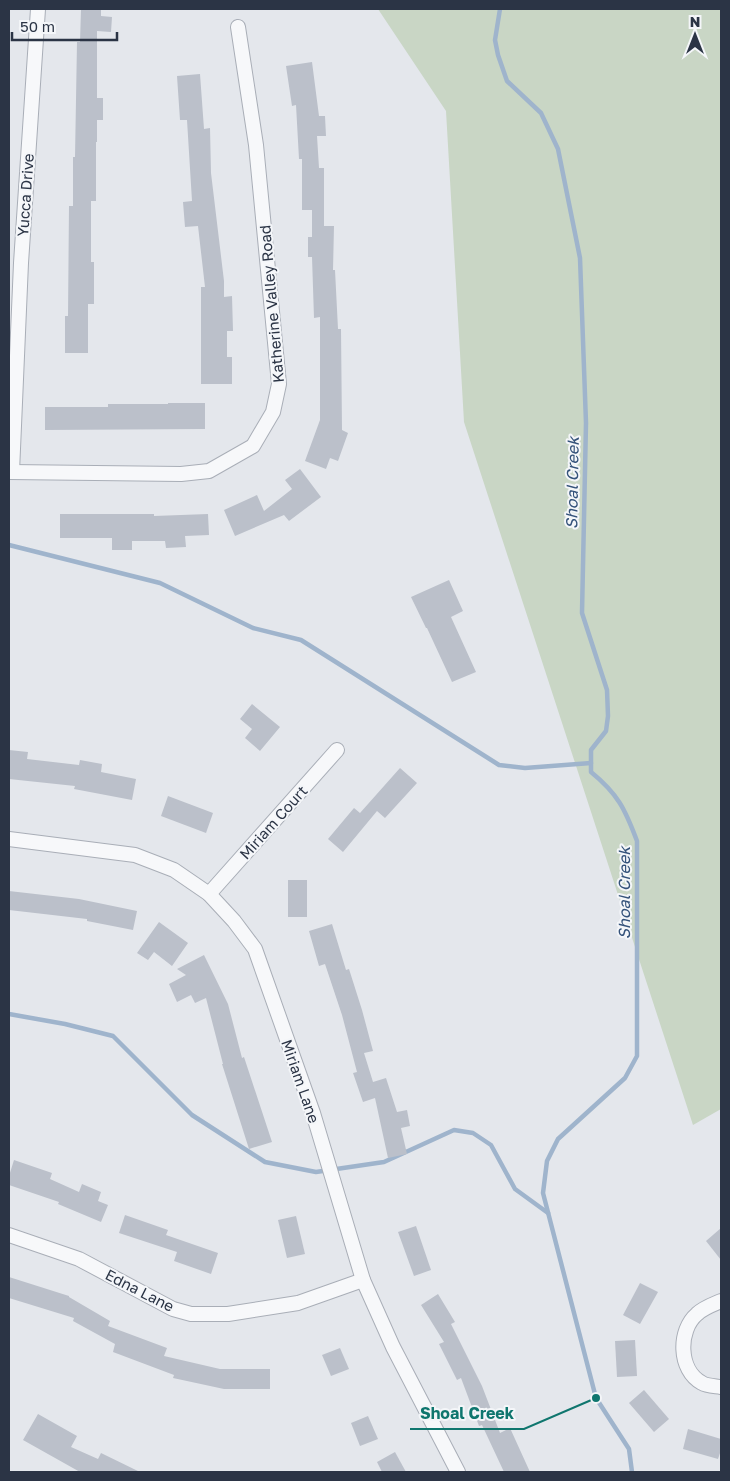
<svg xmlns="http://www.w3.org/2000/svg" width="730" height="1481" font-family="'Golos Text',sans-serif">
	<rect width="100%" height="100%" fill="#e4e7ec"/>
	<!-- green -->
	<path fill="#c9d6c5" d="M 378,9 L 721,9 L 721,1109 L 693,1125 L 464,422 L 446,111 Z"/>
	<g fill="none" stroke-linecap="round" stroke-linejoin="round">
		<!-- stream -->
		<g stroke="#9fb4cc" stroke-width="4.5">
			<path d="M 500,9 L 495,40 L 498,55 L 507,81 L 541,113 L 558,149 L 580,258 L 586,423 L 582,613 L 607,690 L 608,716 L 606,731 L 591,750 L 591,772 C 618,794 625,809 637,841 L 637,1056 L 625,1078 L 558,1139 L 547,1161 L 543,1193 L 596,1398 L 629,1449 L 632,1472"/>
			<path d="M 9,545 L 160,583 L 253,628 L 301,640 L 499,765 L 525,768 L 591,763"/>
			<path d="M 9,1014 L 65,1024 L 113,1036 L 192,1115 L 265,1162 L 316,1172 L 384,1162 L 454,1130 L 473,1133 L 491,1145 L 515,1189 L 548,1213"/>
		</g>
	</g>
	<!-- building -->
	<g fill="#bbc0ca">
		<path d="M 81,9 L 101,9 L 101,16 L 112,17 L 111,32 L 97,31 L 97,98 L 103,98 L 103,120 L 97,120 L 97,142 L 96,142 L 96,201 L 91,201 L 91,262 L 94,262 L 94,304 L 88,304 L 88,353 L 65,353 L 65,316 L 68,316 L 69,206 L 73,206 L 73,157 L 75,157 L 77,42 L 80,42 Z"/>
		<path d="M 312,62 L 319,116 L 325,116 L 326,136 L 317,136 L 319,168 L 324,168 L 324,226 L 334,226 L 333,270 L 335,270 L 338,329 L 341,329 L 342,430 L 348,433 L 338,461 L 330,458 L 326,469 L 305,461 L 320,420 L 320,317 L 314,318 L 312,257 L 308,257 L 308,237 L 312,237 L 312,210 L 302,210 L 302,159 L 299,159 L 296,105 L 292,106 L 286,66 Z"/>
		<path d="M 200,74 L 204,129 L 210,128 L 211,173 L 224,281 L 224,297 L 232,296 L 233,331 L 227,331 L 227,357 L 232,357 L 232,384 L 201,384 L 201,287 L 205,287 L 198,226 L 185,227 L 183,202 L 192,201 L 187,120 L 180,120 L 177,76 Z"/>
		<path d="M 168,403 L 205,403 L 205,429 L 45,430 L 45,407 L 108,407 L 108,404 L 168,404 Z"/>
		<path d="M 300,469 L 321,497 L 289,521 L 284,515 L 235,536 L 224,510 L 257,495 L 264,511 L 292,489 L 285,480 Z"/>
		<path d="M 60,514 L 154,514 L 154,516 L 208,514 L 209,535 L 185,536 L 186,547 L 166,548 L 165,541 L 132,541 L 132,550 L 112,550 L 112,538 L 60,538 Z"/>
		<path d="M 449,580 L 463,611 L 451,617 L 476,672 L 452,682 L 427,628 L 426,628 L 411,597 Z"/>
		<path d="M 252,704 L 280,727 L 260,751 L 245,738 L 252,729 L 240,719 Z"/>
		<path d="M 9,750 L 28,752 L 27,759 L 79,765 L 80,760 L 102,764 L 101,772 L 136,779 L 132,800 L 74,789 L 75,786 L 9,779 Z"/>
		<path d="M 400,768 L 417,783 L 385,818 L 377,811 L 343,852 L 328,839 L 354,808 L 360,813 Z"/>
		<path d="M 168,796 L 213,813 L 206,833 L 161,816 Z"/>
		<rect x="288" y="880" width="19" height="37"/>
		<path d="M 9,891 L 79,899 L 137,911 L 133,930 L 87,921 L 87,919 L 9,910 Z"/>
		<path d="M 159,922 L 188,943 L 172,966 L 154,952 L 148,960 L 137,953 Z"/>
		<path d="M 332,924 L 346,970 L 349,969 L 362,1010 L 373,1051 L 364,1053 L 373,1082 L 386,1078 L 397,1112 L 407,1110 L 410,1126 L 401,1128 L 407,1154 L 388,1158 L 375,1098 L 363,1102 L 353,1073 L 357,1072 L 342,1015 L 325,964 L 319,966 L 309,931 Z"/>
		<path d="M 204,955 L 228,1004 L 242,1058 L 244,1057 L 272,1142 L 249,1149 L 222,1064 L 223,1064 L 206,998 L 195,1003 L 191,995 L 177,1002 L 169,984 L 186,975 L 177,969 Z"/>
		<path d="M 14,1160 L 52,1173 L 50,1179 L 79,1192 L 82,1184 L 101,1192 L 98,1201 L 108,1205 L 101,1222 L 58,1204 L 59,1202 L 9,1185 L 9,1176 Z"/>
		<path d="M 125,1215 L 168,1230 L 166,1235 L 218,1253 L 211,1274 L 174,1261 L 177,1252 L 119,1233 Z"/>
		<path d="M 296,1216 L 305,1254 L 287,1258 L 278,1220 Z"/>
		<path d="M 416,1226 L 431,1270 L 414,1276 L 398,1232 Z"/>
		<path d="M 721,1228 L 721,1260 L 706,1241 Z"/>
		<path d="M 9,1277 L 69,1296 L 69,1297 L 110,1321 L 108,1326 L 167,1348 L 164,1356 L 220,1369 L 270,1369 L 270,1389 L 224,1389 L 173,1378 L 174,1375 L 113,1352 L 115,1344 L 73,1321 L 74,1318 L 9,1298 Z"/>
		<path d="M 640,1283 L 658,1292 L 640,1324 L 623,1315 Z"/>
		<path d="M 438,1294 L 455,1322 L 451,1324 L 482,1386 L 500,1433 L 510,1428 L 530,1472 L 504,1472 L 482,1425 L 479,1426 L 461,1378 L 457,1380 L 439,1344 L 444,1342 L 421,1305 Z"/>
		<path d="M 635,1340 L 637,1376 L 617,1377 L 615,1341 Z"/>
		<path d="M 340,1348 L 349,1369 L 331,1376 L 322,1355 Z"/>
		<path d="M 644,1390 L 669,1419 L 654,1432 L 629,1403 Z"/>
		<path d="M 38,1414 L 77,1436 L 71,1447 L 98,1459 L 101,1453 L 140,1472 L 80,1472 L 23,1440 Z"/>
		<path d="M 368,1416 L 378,1439 L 360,1446 L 351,1423 Z"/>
		<path d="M 688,1429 L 721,1439 L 721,1450 L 718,1459 L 683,1449 Z"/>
		<path d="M 395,1452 L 406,1472 L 382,1472 L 377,1462 Z"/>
	</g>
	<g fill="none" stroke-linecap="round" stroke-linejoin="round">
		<defs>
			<g id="minor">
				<path d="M 9,472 L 181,474 L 209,471 L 253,446 L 273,412 L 279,384 L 256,145 L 238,27"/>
				<path d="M 12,472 L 21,263 L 38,9"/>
				<path d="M 9,839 L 135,855 L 174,870 L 209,894 L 234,921 L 255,949 L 313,1113 L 363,1280 L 393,1347 L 458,1472"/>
				<path d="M 209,894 L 337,750"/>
				<path d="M 9,1235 L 79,1259 L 173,1309 L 191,1314 L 228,1314 L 298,1303 L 363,1280"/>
				<path d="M 721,1301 C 714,1304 703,1308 697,1314 C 678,1330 678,1370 702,1383 C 707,1386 715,1386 721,1387"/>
			</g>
		</defs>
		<!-- minor casing -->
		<use href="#minor" stroke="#a9aeb7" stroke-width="16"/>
		<!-- minor -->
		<use href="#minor" stroke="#f7f8fa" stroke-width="14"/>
	</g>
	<g text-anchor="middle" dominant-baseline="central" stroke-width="4" stroke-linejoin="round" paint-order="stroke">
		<!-- street labels -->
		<g font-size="15" fill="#2b3445" stroke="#f4f6f9">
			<text transform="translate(25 195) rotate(-86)">Yucca Drive</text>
			<text transform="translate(271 304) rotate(-95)">Katherine Valley Road</text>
			<text transform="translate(273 822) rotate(-48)">Miriam Court</text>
			<text transform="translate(301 1081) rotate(71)">Miriam Lane</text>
			<text transform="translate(140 1290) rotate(27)">Edna Lane</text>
		</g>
		<!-- water labels -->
		<g font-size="16" font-style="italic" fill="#34527a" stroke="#f4f6f9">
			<text transform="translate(572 483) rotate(-89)">Shoal Creek</text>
			<text transform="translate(624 893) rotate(-90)">Shoal Creek</text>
		</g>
	</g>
	<!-- callouts -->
	<path fill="none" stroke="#0f766e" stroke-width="2" d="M596 1398L524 1429H410"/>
	<circle fill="#0f766e" stroke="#f4f6f9" stroke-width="2" cx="596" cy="1398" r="5"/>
	<g font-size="16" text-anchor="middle" font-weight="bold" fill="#0f766e" stroke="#f4f6f9" stroke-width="4" stroke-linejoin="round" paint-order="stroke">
		<text x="467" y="1419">Shoal Creek</text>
	</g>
	<!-- border -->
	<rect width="730" height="1481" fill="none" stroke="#2b3445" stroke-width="20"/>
	<!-- north arrow -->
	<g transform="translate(695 35)" stroke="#f4f6f9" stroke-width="4" paint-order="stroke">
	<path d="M0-4L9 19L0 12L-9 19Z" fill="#2b3445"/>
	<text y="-8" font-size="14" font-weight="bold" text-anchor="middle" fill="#2b3445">N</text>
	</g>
	<!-- scale -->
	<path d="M12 32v8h105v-8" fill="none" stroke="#2b3445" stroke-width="2.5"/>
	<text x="20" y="32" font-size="15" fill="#2b3445" stroke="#f4f6f9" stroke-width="4" paint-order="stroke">50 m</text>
</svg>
